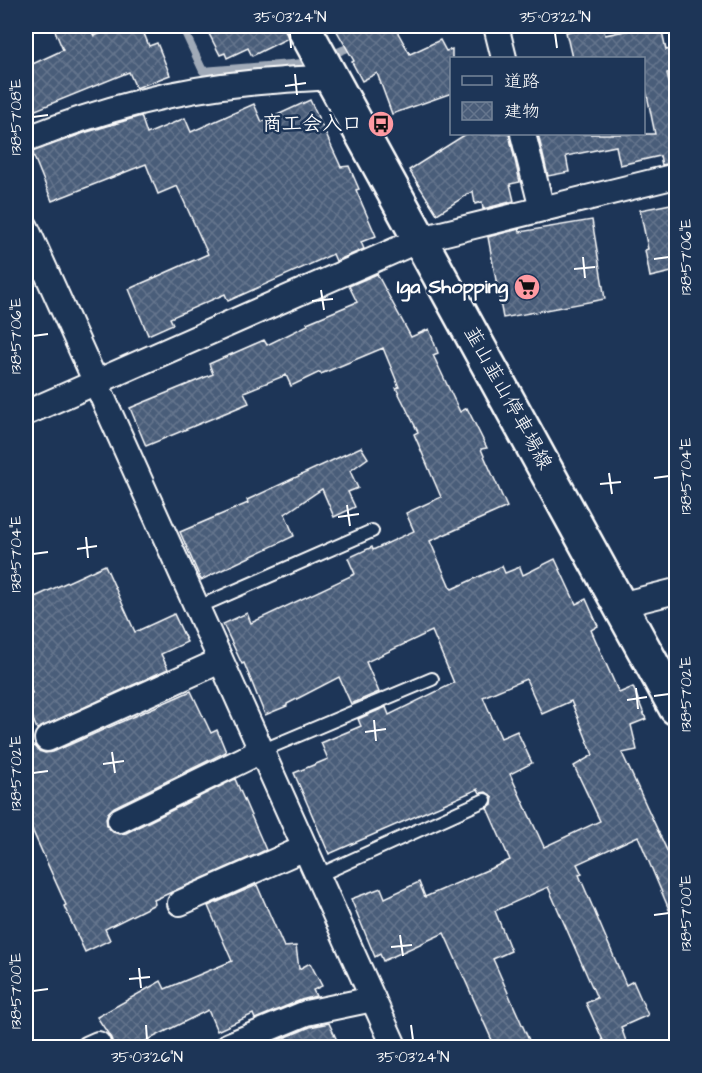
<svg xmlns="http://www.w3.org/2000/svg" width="702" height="1073" font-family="'Architects Daughter','Klee One',sans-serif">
	<defs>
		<pattern id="building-cross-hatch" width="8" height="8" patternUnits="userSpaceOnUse" patternTransform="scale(1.5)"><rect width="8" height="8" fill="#4a5d79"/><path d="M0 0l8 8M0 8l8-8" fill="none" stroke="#65758d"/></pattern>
	</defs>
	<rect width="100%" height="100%" fill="#1d3557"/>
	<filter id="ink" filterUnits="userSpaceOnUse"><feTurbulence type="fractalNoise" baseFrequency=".0167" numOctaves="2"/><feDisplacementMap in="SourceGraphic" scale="12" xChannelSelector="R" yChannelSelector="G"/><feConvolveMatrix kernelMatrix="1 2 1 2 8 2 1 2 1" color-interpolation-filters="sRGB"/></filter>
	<g filter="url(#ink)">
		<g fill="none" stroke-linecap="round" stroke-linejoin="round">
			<!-- stream -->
			<g stroke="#a0aab8" stroke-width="8">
				<path d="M 182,26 L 203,71 L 303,63 L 313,60"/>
				<path d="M 328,56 L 355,45"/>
			</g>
		</g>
		<!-- building -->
		<g fill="url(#building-cross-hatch)" stroke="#fff" stroke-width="1.5" fill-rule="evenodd">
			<path d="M 53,26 L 89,26 L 94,36 L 120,26 L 141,26 L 149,46 L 157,43 L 170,75 L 136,88 L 129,72 L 26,114 L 26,67 L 63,50 Z"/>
			<path d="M 205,26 L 284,26 L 288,38 L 252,56 L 248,48 L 227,58 L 225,53 L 220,55 Z"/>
			<path d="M 334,26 L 394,26 L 410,54 L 440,40 L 446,51 L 452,49 L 452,93 L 392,114 L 377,73 L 362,81 L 352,62 L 354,61 Z"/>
			<path d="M 595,26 L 603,26 L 605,35 L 649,26 L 661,26 L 666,50 L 676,48 L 676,71 L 667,73 L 676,115 L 676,162 L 662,165 L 660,156 L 620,165 L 616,146 L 566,156 L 569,172 L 548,176 L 538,134 L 655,134 L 644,80 L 644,58 L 572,58 L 566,32 Z"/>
			<path d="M 310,100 L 341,167 L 349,166 L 359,189 L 356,190 L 376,236 L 361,242 L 364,249 L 336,261 L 333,254 L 228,301 L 225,294 L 170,318 L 173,324 L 148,335 L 129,289 L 208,254 L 177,186 L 158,194 L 146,164 L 52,201 L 32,152 L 84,133 L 141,116 L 147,134 L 185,118 L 191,132 L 254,104 L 262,122 Z"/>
			<path d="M 466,134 L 509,134 L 520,182 L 510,184 L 514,201 L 483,209 L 482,202 L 475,204 L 473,191 L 437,214 L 409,170 Z"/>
			<path d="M 676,203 L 676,271 L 650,277 L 645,250 L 648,249 L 640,210 Z"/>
			<path d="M 592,220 L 605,299 L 503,318 L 488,237 L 519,229 L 520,232 Z"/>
			<path d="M 377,274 L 411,337 L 429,329 L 438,353 L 433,355 L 460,412 L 467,408 L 487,448 L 481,449 L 507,507 L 430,541 L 450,587 L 452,589 L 502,566 L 505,573 L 520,567 L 523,575 L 555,559 L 576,604 L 586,599 L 598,626 L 591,630 L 619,693 L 633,687 L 646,719 L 631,725 L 637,750 L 622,753 L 676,870 L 676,926 L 638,836 L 577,864 L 582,874 L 579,875 L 626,985 L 633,981 L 648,1015 L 621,1027 L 628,1047 L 606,1047 L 586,1003 L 597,998 L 548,887 L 495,911 L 511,951 L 493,959 L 532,1047 L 495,1047 L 444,933 L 383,961 L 380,954 L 375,957 L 351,899 L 381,888 L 385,898 L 419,882 L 425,897 L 510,860 L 487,808 L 492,804 L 493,797 L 486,792 L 480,793 L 478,789 L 329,854 L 294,773 L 328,759 L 321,743 L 361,726 L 358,719 L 386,707 L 389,715 L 454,683 L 432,631 L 366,662 L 379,692 L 351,704 L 339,677 L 287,704 L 287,706 L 265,715 L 244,663 L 242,664 L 223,624 L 247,613 L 251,623 L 355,574 L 348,558 L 372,547 L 373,550 L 414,531 L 406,513 L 441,497 L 414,434 L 418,432 L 396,388 L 399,387 L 383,348 L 321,374 L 320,372 L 291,386 L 286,375 L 244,392 L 249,403 L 146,446 L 130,408 L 213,374 L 209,364 L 264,340 L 267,345 L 308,325 L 307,323 L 357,302 L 349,286 ZM 526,679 L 542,714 L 571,701 L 593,755 L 574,766 L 600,821 L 544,847 L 510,774 L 532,763 L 517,731 L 501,738 L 483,697 Z"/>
			<path d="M 361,447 L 368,458 L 350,471 L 358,488 L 348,492 L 355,507 L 334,517 L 322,489 L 285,514 L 294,536 L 201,580 L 180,532 L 248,503 L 247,500 Z"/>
			<path d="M 105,565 L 135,632 L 174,614 L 187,642 L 161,654 L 168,669 L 37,729 L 26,703 L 26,696 L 32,693 L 26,677 L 26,601 Z"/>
			<path d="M 191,691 L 211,733 L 217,730 L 226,752 L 114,807 L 108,813 L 106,818 L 107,826 L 113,832 L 120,834 L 126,833 L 235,779 L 266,850 L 154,900 L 155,904 L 105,929 L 110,940 L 85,952 L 64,906 L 66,905 L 26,816 L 26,750 L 35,746 L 39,751 L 45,753 L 53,752 Z"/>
			<path d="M 257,885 L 284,947 L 296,946 L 299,969 L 310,963 L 322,986 L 313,990 L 316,996 L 301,1000 L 255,1019 L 253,1014 L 217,1031 L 208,1010 L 134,1047 L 114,1047 L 111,1038 L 97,1017 L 161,981 L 165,989 L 232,961 L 208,906 Z"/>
			<path d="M 329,1023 L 340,1047 L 268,1047 L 267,1045 L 310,1027 Z"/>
		</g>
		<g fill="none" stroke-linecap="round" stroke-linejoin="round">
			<defs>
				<g id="lane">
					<path d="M 196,608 L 372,531"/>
					<path d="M 261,751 L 432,679"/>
					<path d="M 317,876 L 485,800"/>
				</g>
				<g id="street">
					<path d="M 496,26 L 504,58"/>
					<path d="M 523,134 L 542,209"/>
					<path d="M 26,139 C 97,111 172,90 249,83 C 276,80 304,79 332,77"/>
					<path d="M 26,227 L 395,1048"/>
					<path d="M 26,413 L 421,239 L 676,176"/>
					<path d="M 620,605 L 676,591"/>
					<path d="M 47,739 L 220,661"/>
					<path d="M 120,820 L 261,751"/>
					<path d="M 180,903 L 305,848"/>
					<path d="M 229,1045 L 306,1013 L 373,999"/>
					<path d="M 89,1048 L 98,1044"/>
				</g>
				<path id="secondary" d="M 303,26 L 676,708"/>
			</defs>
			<!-- lane casing -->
			<use href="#lane" stroke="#fff" stroke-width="16"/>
			<!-- street casing -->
			<use href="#street" stroke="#fff" stroke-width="28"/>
			<!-- secondary casing -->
			<use href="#secondary" stroke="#fff" stroke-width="38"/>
			<!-- lane -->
			<use href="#lane" stroke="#1d3557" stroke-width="12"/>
			<!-- street -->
			<use href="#street" stroke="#1d3557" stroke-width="24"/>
			<!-- secondary -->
			<use href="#secondary" stroke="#1d3557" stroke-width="33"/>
		</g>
	</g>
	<!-- ticks -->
	<path fill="none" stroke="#fff" stroke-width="2" d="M 290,33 L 291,48M 555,33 L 557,48M 295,74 L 297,95M 285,86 L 306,83M 33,117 L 48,115M 583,257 L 585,278M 654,259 L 669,257M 574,269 L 595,267M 321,290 L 324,310M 312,301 L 333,299M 33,336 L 48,334M 609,473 L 612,494M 654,478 L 669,476M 600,484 L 621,482M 347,505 L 350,526M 338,517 L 359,514M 86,537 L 88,558M 77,549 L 97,546M 33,554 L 48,552M 636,688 L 638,709M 654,696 L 669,694M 627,700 L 647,697M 374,720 L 376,741M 365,732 L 386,729M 112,752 L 115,773M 103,764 L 124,761M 33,773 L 48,771M 654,915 L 669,913M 400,935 L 403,956M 391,947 L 412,945M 139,968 L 141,988M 129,979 L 150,977M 33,991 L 48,989M 146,1025 L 147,1040M 411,1025 L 413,1040"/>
	<!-- icons -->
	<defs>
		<symbol id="bus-disc" viewBox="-11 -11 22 22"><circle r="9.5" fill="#ff9aa2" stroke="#1d3557"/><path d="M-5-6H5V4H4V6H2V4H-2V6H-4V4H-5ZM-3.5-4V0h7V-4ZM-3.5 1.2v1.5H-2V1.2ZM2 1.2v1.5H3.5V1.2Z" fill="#111"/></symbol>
		<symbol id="supermarket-disc" viewBox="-11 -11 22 22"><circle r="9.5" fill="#ff9aa2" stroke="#1d3557"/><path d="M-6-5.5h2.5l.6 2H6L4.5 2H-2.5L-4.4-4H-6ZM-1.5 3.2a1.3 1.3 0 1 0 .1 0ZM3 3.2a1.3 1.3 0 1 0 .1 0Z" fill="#111"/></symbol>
	</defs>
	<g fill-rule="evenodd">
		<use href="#bus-disc" x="366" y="109" width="30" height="30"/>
		<use href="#supermarket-disc" x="512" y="272" width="30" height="30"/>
	</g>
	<g text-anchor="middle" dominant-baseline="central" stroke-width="5" stroke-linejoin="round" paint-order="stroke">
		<!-- poi labels -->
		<g font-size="20" font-weight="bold" fill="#fff" stroke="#1d3557" text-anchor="end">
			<text x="362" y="124">商工会入口</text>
			<text x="508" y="287">Iga Shopping</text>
		</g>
		<!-- street labels -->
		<g font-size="20" fill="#fff" stroke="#1d3557">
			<text transform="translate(508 398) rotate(61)">韮山韮山停車場線</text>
		</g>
	</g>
	<!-- margin -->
	<rect width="702" height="1073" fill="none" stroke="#1d3557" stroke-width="66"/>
	<!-- legend -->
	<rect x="450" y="57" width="195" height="78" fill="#1d3557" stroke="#77869a" stroke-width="1.5"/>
	<rect x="462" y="76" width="30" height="9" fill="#1d3557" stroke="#77869a" stroke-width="1.5"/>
	<text x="504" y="87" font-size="18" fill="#ffffff">道路</text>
	<rect x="462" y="102" width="30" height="18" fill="url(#building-cross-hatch)" stroke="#77869a" stroke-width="1.5"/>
	<text x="504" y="117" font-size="18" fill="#ffffff">建物</text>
	<rect x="33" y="33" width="636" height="1007" fill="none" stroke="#fff" stroke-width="2"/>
	<g font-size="15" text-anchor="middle" fill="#fff">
		<text x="290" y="22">35°03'24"N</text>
		<text x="555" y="22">35°03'22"N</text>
		<text transform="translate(16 117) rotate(-90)" y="5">138°57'08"E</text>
		<text transform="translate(686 257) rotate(-90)" y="5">138°57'06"E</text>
		<text transform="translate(16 336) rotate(-90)" y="5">138°57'06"E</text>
		<text transform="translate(686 476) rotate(-90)" y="5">138°57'04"E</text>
		<text transform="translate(16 554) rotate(-90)" y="5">138°57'04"E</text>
		<text transform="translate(686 694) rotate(-90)" y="5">138°57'02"E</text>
		<text transform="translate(16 773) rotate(-90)" y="5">138°57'02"E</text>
		<text transform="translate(686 913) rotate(-90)" y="5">138°57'00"E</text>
		<text transform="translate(16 991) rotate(-90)" y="5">138°57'00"E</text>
		<text x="147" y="1062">35°03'26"N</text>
		<text x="413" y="1062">35°03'24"N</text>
	</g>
</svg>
